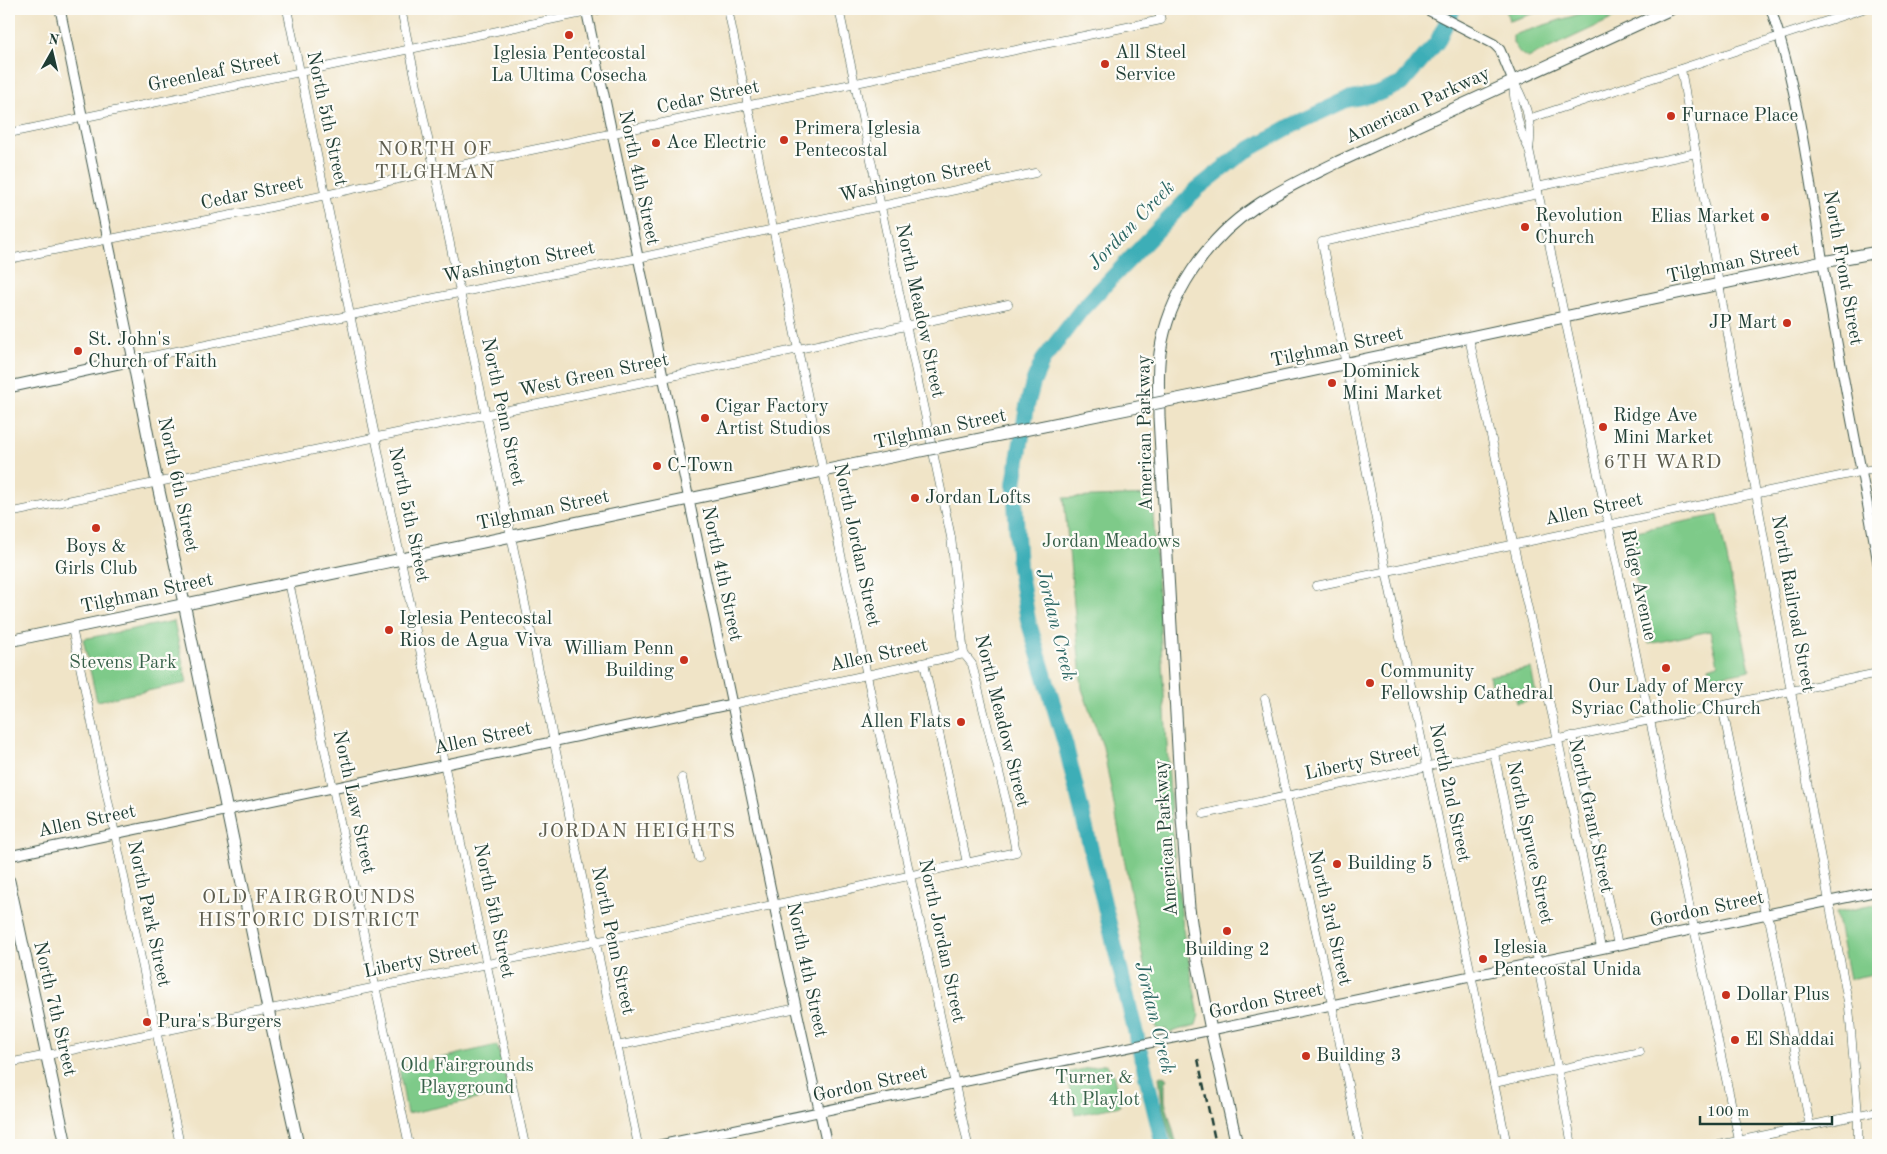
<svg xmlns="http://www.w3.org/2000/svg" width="1887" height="1154" font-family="'Old Standard TT',serif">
	<rect width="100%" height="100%" fill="#fdfcf7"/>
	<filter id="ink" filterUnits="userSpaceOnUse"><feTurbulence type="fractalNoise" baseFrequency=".02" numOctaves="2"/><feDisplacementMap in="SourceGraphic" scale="10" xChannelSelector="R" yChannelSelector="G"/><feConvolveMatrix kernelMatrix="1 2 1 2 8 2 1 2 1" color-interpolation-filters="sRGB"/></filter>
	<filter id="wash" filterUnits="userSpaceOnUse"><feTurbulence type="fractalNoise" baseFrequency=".0096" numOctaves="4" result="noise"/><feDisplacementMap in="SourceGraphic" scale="20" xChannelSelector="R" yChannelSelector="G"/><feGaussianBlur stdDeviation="1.12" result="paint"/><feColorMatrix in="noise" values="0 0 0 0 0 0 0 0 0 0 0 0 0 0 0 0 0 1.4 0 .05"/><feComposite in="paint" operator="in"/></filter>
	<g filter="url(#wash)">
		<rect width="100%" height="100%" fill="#f0e4c7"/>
		<!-- green -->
		<g fill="#7eca89" stroke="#4e845e">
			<path d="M 1506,9 L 1548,9 L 1509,21 Z"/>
			<path d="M 1595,9 L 1633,9 L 1528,58 L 1520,53 L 1513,43 L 1513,35 Z"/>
			<path d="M 1152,495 L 1173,844 L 1184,936 L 1199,1015 L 1196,1025 L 1167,1033 L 1166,1029 L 1161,1030 L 1156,1028 L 1103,747 L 1082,689 L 1064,498 Z"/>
			<path d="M 1718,515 L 1750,670 L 1711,678 L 1709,667 L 1718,664 L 1710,631 L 1649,644 L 1626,533 Z"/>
			<path d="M 174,621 L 187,683 L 97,701 L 83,639 Z"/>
			<path d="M 1531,668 L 1537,699 L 1517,703 L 1513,686 L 1492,690 L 1489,676 Z"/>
			<path d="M 1878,904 L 1878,973 L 1849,979 L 1836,913 Z"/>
			<path d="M 497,1045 L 509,1092 L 407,1114 L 399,1068 Z"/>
			<path d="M 1106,1064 L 1113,1073 L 1120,1106 L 1075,1115 L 1066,1073 Z"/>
		</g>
		<!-- forest -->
		<path fill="#66ae75" stroke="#427654" d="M 1164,1075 L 1168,1079 L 1165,1083 L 1165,1101 L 1177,1145 L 1173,1145 L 1163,1112 L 1159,1077 Z"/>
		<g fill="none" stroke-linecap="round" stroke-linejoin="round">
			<!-- river -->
			<path stroke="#3daeb7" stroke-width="16" d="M 1163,1145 L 1066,747 L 1028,620 L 1019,568 L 1014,484 L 1027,406 L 1033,383 L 1043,360 L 1082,309 L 1197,189 L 1241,154 L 1291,126 L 1346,100 L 1377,94 L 1401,84 L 1437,42 L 1453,9"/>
		</g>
	</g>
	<g filter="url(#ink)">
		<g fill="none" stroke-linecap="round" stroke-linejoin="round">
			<defs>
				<g id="minor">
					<path d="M 287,9 L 387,494 L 525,1145"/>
					<path d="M 401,9 L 638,1145"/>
					<path d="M 728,9 L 823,471 L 968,1145"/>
					<path d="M 1681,69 L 1815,827 L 1849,1007 L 1858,1115 L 1858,1145"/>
					<path d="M 1513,81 C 1514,104 1517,128 1529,149 L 1740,1145"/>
					<path d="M 1515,84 C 1526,103 1533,126 1529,149"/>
					<path d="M 1528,119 L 1863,9"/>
					<path d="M 9,133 L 602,9"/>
					<path d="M 1537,187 L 1696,153"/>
					<path d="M 9,259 L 262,209 L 493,158 L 1161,20 L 1158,9"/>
					<path d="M 1469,338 L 1494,449 L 1513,543 L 1558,740 L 1601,948"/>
					<path d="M 133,360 L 502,284 L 638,258 L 1035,173"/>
					<path d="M 9,513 L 663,378 L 1008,304"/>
					<path d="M 289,582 L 409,1145"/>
					<path d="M 1316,586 L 1878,468"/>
					<path d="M 72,628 L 180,1145"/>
					<path d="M 924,663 L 967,863"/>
					<path d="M 1265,699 L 1332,1004 L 1360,1145"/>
					<path d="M 732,704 L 964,654"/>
					<path d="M 1722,706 L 1765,914 L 1770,923 L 1810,1126"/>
					<path d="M 1572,736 L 1618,945"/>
					<path d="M 1494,753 L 1537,961 L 1572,1145"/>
					<path d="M 682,778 L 699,858"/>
					<path d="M 1204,814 L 1356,781 L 1878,673"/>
					<path d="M 617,1046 L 797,1008"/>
					<path d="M 9,1063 L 845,890 L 1016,852 L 1006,800 L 972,664 L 964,654 L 951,537 L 839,9"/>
					<path d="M 1494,1083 L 1640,1052"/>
					<path d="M 1507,1145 L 1386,571 L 1322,242 L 1538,194"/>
					<path d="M 1719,1145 L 1878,1111"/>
				</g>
				<g id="tertiary">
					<path d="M 60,9 L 133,360"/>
					<path d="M 586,9 L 785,957 L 827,1145"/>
					<path d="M 1426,9 L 1494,44 L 1500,50 L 1513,81"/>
					<path d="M 1771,9 C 1801,99 1811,194 1827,287 C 1843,379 1862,471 1878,563"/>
					<path d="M 9,856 L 732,704"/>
					<path d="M 660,1145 L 1878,891"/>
				</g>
				<g id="primary">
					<path d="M 9,387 L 133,360 L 157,482 L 184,603 L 268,1009 L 298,1145"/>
					<path d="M 1202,394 L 1823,262 L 1878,252"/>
					<path d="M 9,641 L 866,462"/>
					<path d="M 9,881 L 66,1145"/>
					<path d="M 1237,1145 L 1211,1030 L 1195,950 L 1189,908 L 1182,818 L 1159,417 C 1159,396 1157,374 1160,353 C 1168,295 1207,239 1255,207 C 1281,189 1310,176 1338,162 L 1671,9"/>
				</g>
			</defs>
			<!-- minor casing -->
			<use href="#minor" stroke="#3e564a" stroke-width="9"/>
			<!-- tertiary casing -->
			<use href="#tertiary" stroke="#3e564a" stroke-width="11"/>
			<!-- primary casing -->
			<use href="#primary" stroke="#3e564a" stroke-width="13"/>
			<!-- minor -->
			<use href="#minor" stroke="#fff" stroke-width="8"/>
			<!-- tertiary -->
			<use href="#tertiary" stroke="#fff" stroke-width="9"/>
			<!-- primary -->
			<use href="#primary" stroke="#fff" stroke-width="11"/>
			<!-- rail -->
			<path stroke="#1f3d34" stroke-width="2.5" stroke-dasharray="8 4" stroke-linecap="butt" d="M 1198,1059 L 1216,1145"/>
			<defs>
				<path id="primary-bridge" d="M 866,462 L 1202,394"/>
			</defs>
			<!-- primary-bridge casing -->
			<use href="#primary-bridge" stroke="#3e564a" stroke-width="13" stroke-linecap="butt"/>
			<!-- primary-bridge -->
			<use href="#primary-bridge" stroke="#fff" stroke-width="11"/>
		</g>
	</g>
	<!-- markers -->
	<g fill="#c8321e" stroke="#fdfcf7" stroke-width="2">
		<circle cx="569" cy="35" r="5"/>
		<circle cx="1105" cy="64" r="5"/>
		<circle cx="1671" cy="116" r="5"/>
		<circle cx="784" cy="140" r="5"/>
		<circle cx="656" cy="143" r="5"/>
		<circle cx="1765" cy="217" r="5"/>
		<circle cx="1525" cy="227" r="5"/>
		<circle cx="1787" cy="323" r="5"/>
		<circle cx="78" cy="351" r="5"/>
		<circle cx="1332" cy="383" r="5"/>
		<circle cx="705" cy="418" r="5"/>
		<circle cx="1603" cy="427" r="5"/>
		<circle cx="657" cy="466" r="5"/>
		<circle cx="915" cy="498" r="5"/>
		<circle cx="96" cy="528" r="5"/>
		<circle cx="389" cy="630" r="5"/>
		<circle cx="684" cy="660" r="5"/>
		<circle cx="1666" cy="668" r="5"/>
		<circle cx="1370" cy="683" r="5"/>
		<circle cx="961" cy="722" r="5"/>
		<circle cx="1337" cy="864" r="5"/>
		<circle cx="1227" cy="931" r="5"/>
		<circle cx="1483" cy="959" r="5"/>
		<circle cx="1726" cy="995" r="5"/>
		<circle cx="147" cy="1022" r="5"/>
		<circle cx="1735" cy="1040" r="5"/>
		<circle cx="1306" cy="1056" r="5"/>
	</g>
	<g text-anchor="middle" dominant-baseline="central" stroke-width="4.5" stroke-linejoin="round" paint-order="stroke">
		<!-- poi labels -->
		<g font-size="19" fill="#1f3d34" stroke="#fdfcf7" text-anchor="start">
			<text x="1115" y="53">All Steel<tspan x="1115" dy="22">Service</tspan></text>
			<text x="569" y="54" text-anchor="middle">Iglesia Pentecostal<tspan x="569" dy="22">La Ultima Cosecha</tspan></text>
			<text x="1681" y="116">Furnace Place</text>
			<text x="794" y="129">Primera Iglesia<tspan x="794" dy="22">Pentecostal</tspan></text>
			<text x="666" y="143">Ace Electric</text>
			<text x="1535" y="216">Revolution<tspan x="1535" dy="22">Church</tspan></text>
			<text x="1755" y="217" text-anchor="end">Elias Market</text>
			<text x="1777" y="323" text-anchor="end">JP Mart</text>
			<text x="88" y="340">St. John's<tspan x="88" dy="22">Church of Faith</tspan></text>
			<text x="1342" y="372">Dominick<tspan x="1342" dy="22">Mini Market</tspan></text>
			<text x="715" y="407">Cigar Factory<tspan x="715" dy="22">Artist Studios</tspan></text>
			<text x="1613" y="416">Ridge Ave<tspan x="1613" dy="22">Mini Market</tspan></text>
			<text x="667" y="466">C-Town</text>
			<text x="925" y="498">Jordan Lofts</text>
			<text x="96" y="547" text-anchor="middle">Boys &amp;<tspan x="96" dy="22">Girls Club</tspan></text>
			<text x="399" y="619">Iglesia Pentecostal<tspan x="399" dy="22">Rios de Agua Viva</tspan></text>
			<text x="674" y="649" text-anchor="end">William Penn<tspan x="674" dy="22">Building</tspan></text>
			<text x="1380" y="672">Community<tspan x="1380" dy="22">Fellowship Cathedral</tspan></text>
			<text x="1666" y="687" text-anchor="middle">Our Lady of Mercy<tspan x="1666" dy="22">Syriac Catholic Church</tspan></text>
			<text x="951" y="722" text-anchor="end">Allen Flats</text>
			<text x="1347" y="864">Building 5</text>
			<text x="1493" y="948">Iglesia<tspan x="1493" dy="22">Pentecostal Unida</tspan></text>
			<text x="1227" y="950" text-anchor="middle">Building 2</text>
			<text x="1736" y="995">Dollar Plus</text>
			<text x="157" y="1022">Pura's Burgers</text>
			<text x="1745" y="1040">El Shaddai</text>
			<text x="1316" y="1056">Building 3</text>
		</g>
		<!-- street labels -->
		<g font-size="19" fill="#1f3d34" stroke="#fdfcf7">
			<text transform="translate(214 73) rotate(-12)">Greenleaf Street</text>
			<text transform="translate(708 98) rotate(-12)">Cedar Street</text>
			<text transform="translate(1418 106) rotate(-25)">American Parkway</text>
			<text transform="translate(326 119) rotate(78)">North 5th Street</text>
			<text transform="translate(638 178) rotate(78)">North 4th Street</text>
			<text transform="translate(915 181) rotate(-12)">Washington Street</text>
			<text transform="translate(252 194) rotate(-12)">Cedar Street</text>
			<text transform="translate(519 263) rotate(-11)">Washington Street</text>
			<text transform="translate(1733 264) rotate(-12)">Tilghman Street</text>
			<text transform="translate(1842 268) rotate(80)">North Front Street</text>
			<text transform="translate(919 311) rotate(78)">North Meadow Street</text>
			<text transform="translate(1337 348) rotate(-12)">Tilghman Street</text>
			<text transform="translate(594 376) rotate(-12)">West Green Street</text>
			<text transform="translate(502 412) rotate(78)">North Penn Street</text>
			<text transform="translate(940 430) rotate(-12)">Tilghman Street</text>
			<text transform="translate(1146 433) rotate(-91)">American Parkway</text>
			<text transform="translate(177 485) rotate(78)">North 6th Street</text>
			<text transform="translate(1594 510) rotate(-12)">Allen Street</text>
			<text transform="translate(543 511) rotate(-12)">Tilghman Street</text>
			<text transform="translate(408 515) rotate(78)">North 5th Street</text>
			<text transform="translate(856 545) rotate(78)">North Jordan Street</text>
			<text transform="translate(721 574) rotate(78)">North 4th Street</text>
			<text transform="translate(1638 585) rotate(78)">Ridge Avenue</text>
			<text transform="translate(147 594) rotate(-12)">Tilghman Street</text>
			<text transform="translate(1792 604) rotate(80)">North Railroad Street</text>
			<text transform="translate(879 656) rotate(-12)">Allen Street</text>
			<text transform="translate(1001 721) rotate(76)">North Meadow Street</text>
			<text transform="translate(483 739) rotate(-12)">Allen Street</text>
			<text transform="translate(1362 763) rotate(-12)">Liberty Street</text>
			<text transform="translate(1449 793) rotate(78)">North 2nd Street</text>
			<text transform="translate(353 802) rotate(78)">North Law Street</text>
			<text transform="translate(1590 816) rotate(78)">North Grant Street</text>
			<text transform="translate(87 822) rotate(-12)">Allen Street</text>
			<text transform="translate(1167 838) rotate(-94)">American Parkway</text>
			<text transform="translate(1529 843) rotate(78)">North Spruce Street</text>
			<text transform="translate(1707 910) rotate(-12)">Gordon Street</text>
			<text transform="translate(493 911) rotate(78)">North 5th Street</text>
			<text transform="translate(148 914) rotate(78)">North Park Street</text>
			<text transform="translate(1329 918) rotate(77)">North 3rd Street</text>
			<text transform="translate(612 941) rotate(78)">North Penn Street</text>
			<text transform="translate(941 941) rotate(78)">North Jordan Street</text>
			<text transform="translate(421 961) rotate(-12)">Liberty Street</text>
			<text transform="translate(806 970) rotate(78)">North 4th Street</text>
			<text transform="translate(1266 1002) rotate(-12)">Gordon Street</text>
			<text transform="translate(54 1009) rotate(77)">North 7th Street</text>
			<text transform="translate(870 1085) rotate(-12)">Gordon Street</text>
		</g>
		<!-- park labels -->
		<g font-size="19" fill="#376049" stroke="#fdfcf7">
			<text x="1111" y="542">Jordan Meadows</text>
			<text x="123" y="663">Stevens Park</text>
			<text x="467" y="1066">Old Fairgrounds<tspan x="467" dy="22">Playground</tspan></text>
			<text x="1094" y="1078">Turner &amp;<tspan x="1094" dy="22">4th Playlot</tspan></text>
		</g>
		<!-- neighbourhood labels -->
		<g font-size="20" letter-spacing="1" fill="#5e5e50" stroke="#fdfcf7">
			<text x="435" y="150">NORTH OF<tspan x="435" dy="23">TILGHMAN</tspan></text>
			<text x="1663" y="463">6TH WARD</text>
			<text x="637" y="832">JORDAN HEIGHTS</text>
			<text x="309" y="898">OLD FAIRGROUNDS<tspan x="309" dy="23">HISTORIC DISTRICT</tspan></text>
		</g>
		<!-- water labels -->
		<g font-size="20" font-style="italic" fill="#2a6562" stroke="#fdfcf7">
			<text transform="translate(1132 226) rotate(-46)">Jordan Creek</text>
			<text transform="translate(1055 625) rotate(76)">Jordan Creek</text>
			<text transform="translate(1154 1018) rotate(76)">Jordan Creek</text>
		</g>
	</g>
	<!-- margin -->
	<rect width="1887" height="1154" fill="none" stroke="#fdfcf7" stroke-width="30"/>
	<!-- north arrow -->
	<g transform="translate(52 52) rotate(8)" stroke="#fdfcf7" stroke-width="4" paint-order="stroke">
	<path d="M0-4L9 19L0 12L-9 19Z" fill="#1f3d34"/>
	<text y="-8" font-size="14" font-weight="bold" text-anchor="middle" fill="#1f3d34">N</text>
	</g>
	<!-- scale -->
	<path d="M1700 1116v8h132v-8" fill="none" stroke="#1f3d34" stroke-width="2.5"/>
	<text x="1707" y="1116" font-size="15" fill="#1f3d34" stroke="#fdfcf7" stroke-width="4" paint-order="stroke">100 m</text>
</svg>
